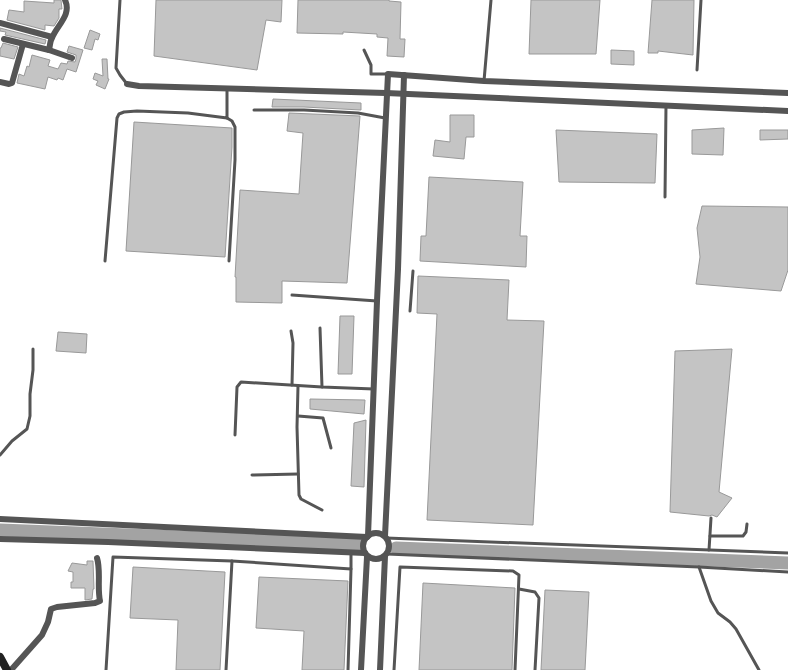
<svg xmlns="http://www.w3.org/2000/svg" width="788" height="670" font-family="'Space Grotesk',sans-serif">
	<rect width="100%" height="100%" fill="#fff"/>
	<g fill="none" stroke-linecap="round" stroke-linejoin="round">
		<!-- river -->
		<g stroke="#a3a3a3" stroke-width="13">
			<path d="M 0,530 L 359,544"/>
			<path d="M 396,548 L 788,563"/>
		</g>
	</g>
	<!-- building -->
	<g fill="#c4c4c4" stroke="#999">
		<path d="M 54,0 L 61,0 L 62,9 L 59,9 L 59,18 L 54,26 L 45,25 L 45,30 L 7,20 L 9,10 L 24,12 L 24,1 L 54,3 Z"/>
		<path d="M 156,0 L 282,0 L 281,22 L 266,20 L 257,70 L 154,56 Z"/>
		<path d="M 298,0 L 389,0 L 389,1 L 401,2 L 400,39 L 405,39 L 404,57 L 387,56 L 388,38 L 377,37 L 377,34 L 343,32 L 343,34 L 297,33 Z"/>
		<path d="M 531,0 L 600,0 L 596,54 L 529,54 Z"/>
		<path d="M 652,0 L 694,0 L 693,55 L 658,51 L 658,53 L 648,53 Z"/>
		<path d="M 0,28 L 46,40 L 45,44 L 5,35 L 6,32 L 0,31 Z"/>
		<path d="M 90,30 L 100,34 L 98,40 L 95,39 L 92,50 L 84,48 Z"/>
		<path d="M 3,43 L 18,47 L 14,59 L 0,56 L 0,48 L 1,48 Z"/>
		<path d="M 69,46 L 83,50 L 76,72 L 67,69 L 63,80 L 58,78 L 57,80 L 48,77 L 45,89 L 17,83 L 19,74 L 24,76 L 27,66 L 29,67 L 32,55 L 50,60 L 48,66 L 58,69 L 61,63 L 67,64 L 68,61 L 75,62 L 76,59 L 76,55 L 67,52 Z"/>
		<path d="M 611,50 L 634,51 L 634,65 L 611,64 Z"/>
		<path d="M 102,59 L 107,59 L 108,79 L 109,79 L 105,89 L 96,85 L 98,81 L 93,79 L 95,73 L 103,76 Z"/>
		<path d="M 273,99 L 361,103 L 361,110 L 304,107 L 272,107 Z"/>
		<path d="M 289,113 L 360,116 L 347,283 L 282,281 L 282,303 L 236,302 L 236,277 L 235,277 L 240,190 L 299,194 L 303,133 L 287,131 Z"/>
		<path d="M 450,115 L 474,115 L 474,137 L 466,137 L 464,159 L 433,156 L 435,140 L 450,142 Z"/>
		<path d="M 134,122 L 232,128 L 232,147 L 225,257 L 126,251 Z"/>
		<path d="M 724,128 L 723,155 L 692,154 L 692,130 Z"/>
		<path d="M 556,130 L 657,134 L 655,183 L 559,182 Z"/>
		<path d="M 760,130 L 788,130 L 788,139 L 760,140 Z"/>
		<path d="M 429,177 L 523,182 L 520,236 L 527,236 L 526,267 L 420,261 L 421,236 L 426,236 Z"/>
		<path d="M 702,206 L 788,207 L 788,270 L 781,291 L 696,284 L 700,257 L 697,228 Z"/>
		<path d="M 418,276 L 509,280 L 507,320 L 544,321 L 533,525 L 427,520 L 437,314 L 417,313 Z"/>
		<path d="M 340,316 L 354,316 L 352,374 L 338,374 Z"/>
		<path d="M 58,332 L 87,334 L 86,353 L 56,351 Z"/>
		<path d="M 732,349 L 719,492 L 732,498 L 717,517 L 712,515 L 709,516 L 670,512 L 675,351 Z"/>
		<path d="M 310,399 L 365,400 L 364,414 L 310,409 Z"/>
		<path d="M 366,420 L 364,487 L 351,486 L 354,423 Z"/>
		<path d="M 87,561 L 93,561 L 94,589 L 93,589 L 92,599 L 85,600 L 85,588 L 71,588 L 71,582 L 73,582 L 73,572 L 68,571 L 72,563 L 87,565 Z"/>
		<path d="M 133,567 L 225,572 L 220,670 L 176,670 L 178,620 L 130,618 Z"/>
		<path d="M 259,577 L 348,581 L 344,670 L 302,670 L 304,631 L 256,628 Z"/>
		<path d="M 423,583 L 515,588 L 512,670 L 419,670 Z"/>
		<path d="M 545,590 L 589,592 L 585,670 L 541,670 Z"/>
	</g>
	<g fill="none" stroke-linecap="round" stroke-linejoin="round">
		<!-- lane -->
		<g stroke="#555" stroke-width="3">
			<path d="M 120,0 L 116,68 L 120,75 L 127,84"/>
			<path d="M 364,50 L 371,65 L 371,74 L 388,74"/>
			<path d="M 697,70 L 701,0"/>
			<path d="M 484,81 L 491,0"/>
			<path d="M 254,110 L 304,110 L 358,113 L 385,118"/>
			<path d="M 227,118 L 232,121 L 235,127 L 235,160 L 229,261"/>
			<path d="M 665,197 L 666,105"/>
			<path d="M 105,261 L 117,118 L 119,114 L 124,112 L 137,111 L 188,113 L 227,118 L 227,88"/>
			<path d="M 292,295 L 377,301"/>
			<path d="M 410,311 L 413,271"/>
			<path d="M 320,328 L 322,387"/>
			<path d="M 291,331 L 293,343 L 292,385"/>
			<path d="M 298,386 L 297,427 L 299,495 L 301,499 L 322,510"/>
			<path d="M 298,416 L 323,418 L 331,448"/>
			<path d="M 235,435 L 237,387 L 241,382 L 322,387 L 374,389"/>
			<path d="M 0,455 L 12,441 L 27,429 L 30,416 L 30,394 L 33,370 L 33,349"/>
			<path d="M 252,475 L 298,474"/>
			<path d="M 710,536 L 743,536 L 746,532 L 747,524"/>
			<path d="M 386,538 L 788,553"/>
			<path d="M 709,550 L 711,518"/>
			<path d="M 387,554 L 699,567 L 788,572"/>
			<path d="M 699,567 L 711,601 L 718,613 L 730,622 L 736,629 L 759,670"/>
			<path d="M 519,589 L 535,592 L 539,598 L 535,670"/>
			<path d="M 106,670 L 113,557 L 232,561 L 351,569 L 351,553"/>
			<path d="M 226,670 L 232,561"/>
			<path d="M 348,670 L 351,569"/>
			<path d="M 394,670 L 400,567 L 513,571 L 519,575 L 515,670"/>
		</g>
		<!-- street -->
		<g stroke="#555" stroke-width="6">
			<path d="M 0,23 L 52,37"/>
			<path d="M 4,39 L 49,50 L 72,58"/>
			<path d="M 49,50 C 50,46 50,41 52,38 C 57,25 72,15 65,0"/>
			<path d="M 0,82 L 9,84 L 12,83 L 23,44"/>
			<path d="M 127,84 L 139,86 L 386,93 L 788,111"/>
			<path d="M 0,519 L 367,537"/>
			<circle cx="376" cy="546" r="13"/>
			<path d="M 368,536 L 377,301 L 388,74 L 484,81 L 788,93"/>
			<path d="M 385,536 L 398,269 L 404,75"/>
			<path d="M 0,539 L 108,542 L 365,553"/>
			<path d="M 11,670 L 42,635 L 48,622 L 51,609 L 57,607 L 95,603 L 100,601 C 97,587 101,571 97,558"/>
			<path d="M 361,670 L 367,557"/>
			<path d="M 380,670 L 385,556"/>
		</g>
		<!-- secondary -->
		<path stroke="#222" stroke-width="8" d="M 0,657 L 7,670"/>
	</g>
</svg>
